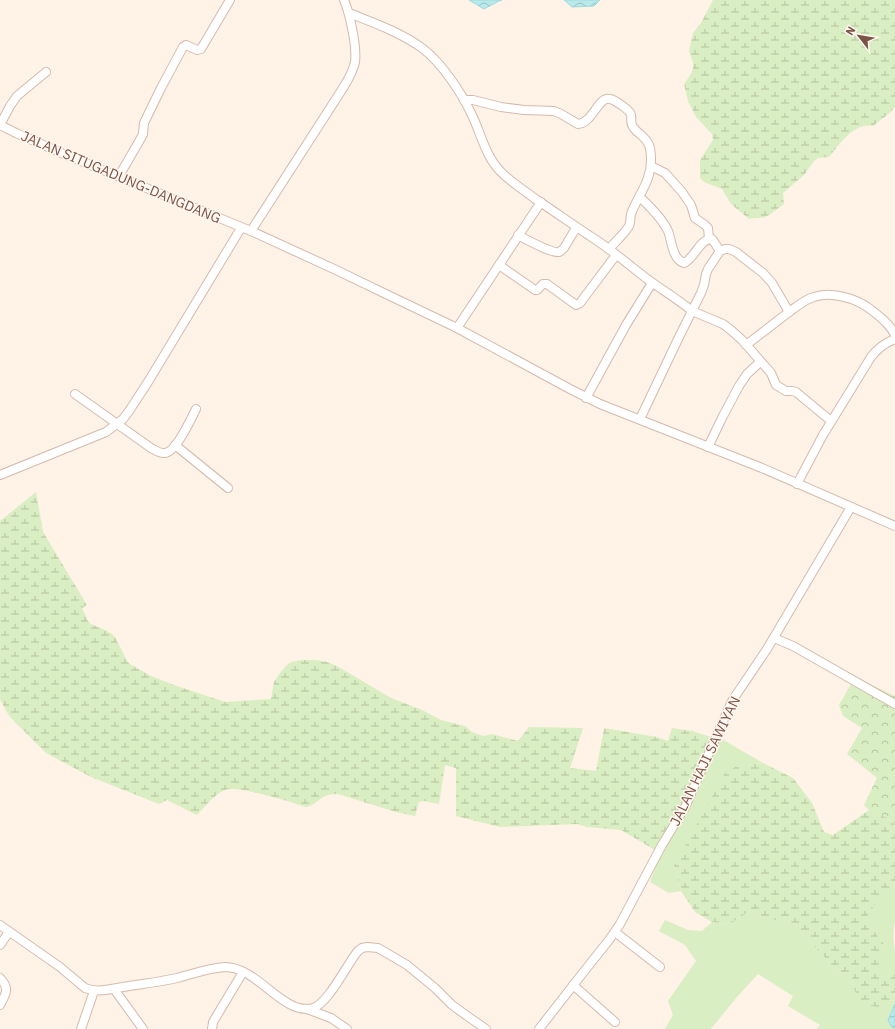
<svg xmlns="http://www.w3.org/2000/svg" width="895" height="1029" font-family="'IBM Plex Sans',sans-serif">
	<defs>
		<pattern id="forest-crowns" width="20" height="18" patternUnits="userSpaceOnUse"><rect width="20" height="18" fill="#d9eec2"/><path d="M2 6a3 3 0 1 1 6 0M12 15a3 3 0 1 1 6 0" fill="none" stroke="#b5c39f"/></pattern>
		<pattern id="wetland-marsh" width="20" height="14" patternUnits="userSpaceOnUse"><rect width="20" height="14" fill="#d9eec2"/><path d="M1 5h8M5 5V1M11 12h8M15 12V8" fill="none" stroke="#b5c39f"/></pattern>
		<pattern id="water-waves" width="16" height="10" patternUnits="userSpaceOnUse"><rect width="16" height="10" fill="#b8e9eb"/><path d="M0 5q4-4 8 0t8 0" fill="none" stroke="#9bbfc0"/></pattern>
	</defs>
	<rect width="100%" height="100%" fill="#fff2e6"/>
	<!-- grass -->
	<g fill="#d9eec2">
		<path d="M 720,738 L 763,763 L 737,766 L 674,866 L 681,891 L 669,893 L 650,882 L 662,851 L 686,814 Z"/>
		<path d="M 895,885 L 895,923 C 892,933 894,943 895,953 C 895,959 895,966 895,973 L 880,973 L 880,957 L 885,945 L 865,920 L 878,900 Z"/>
		<path d="M 751,910 L 759,915 L 767,923 L 785,917 L 794,924 L 840,974 L 848,972 L 852,977 L 853,987 L 885,1000 L 895,1001 L 893,1011 L 888,1020 L 895,1029 L 817,1029 L 820,1025 L 788,1006 L 793,996 L 758,974 L 736,998 L 711,1029 L 665,1029 L 673,1015 L 668,1001 L 696,961 L 685,945 L 659,931 L 665,920 L 688,930 L 702,931 L 712,922 L 730,924 Z"/>
	</g>
	<!-- forest -->
	<path fill="url(#forest-crowns)" d="M 855,677 L 895,696 L 895,826 L 894,821 L 869,810 L 864,805 L 877,778 L 847,754 L 862,728 L 843,716 L 839,705 Z"/>
	<!-- wetland -->
	<g fill="url(#wetland-marsh)">
		<path d="M 713,0 L 895,0 L 895,106 L 891,112 L 873,126 C 854,122 840,144 829,157 L 818,158 L 814,161 L 804,175 L 783,193 L 784,204 C 778,208 772,214 765,217 C 760,219 755,217 749,219 L 731,204 L 722,189 L 704,182 L 700,178 L 700,160 L 713,140 L 712,134 L 696,117 L 688,101 L 684,84 L 691,74 L 693,68 L 693,62 L 689,51 L 693,33 L 701,23 Z"/>
		<path d="M 36,492 L 43,532 L 87,605 L 82,608 L 88,621 L 91,624 L 105,630 L 112,634 L 115,637 L 127,661 L 130,664 L 151,676 L 174,685 L 225,702 L 271,699 L 274,682 L 280,673 L 287,665 L 291,662 L 301,660 L 316,660 L 327,662 L 337,666 L 391,698 L 422,710 L 441,720 L 465,726 L 472,732 L 483,736 L 492,734 L 518,741 L 529,727 L 583,728 L 570,768 L 596,771 L 604,728 L 657,737 L 668,741 L 672,728 L 692,731 L 714,738 L 681,814 L 655,850 L 621,830 L 587,827 L 577,824 L 500,827 L 456,816 L 456,768 L 445,765 L 439,804 L 424,801 L 419,802 L 415,816 L 396,812 L 338,794 C 335,794 331,794 328,795 C 319,797 317,805 306,807 C 290,802 238,785 225,790 C 213,795 205,807 197,815 L 167,800 L 159,804 L 91,777 L 46,753 L 10,717 L 4,707 L 0,699 L 0,521 Z"/>
		<path d="M 763,763 L 793,778 L 812,803 L 824,832 L 833,835 L 869,810 L 894,821 L 895,826 L 895,885 L 878,900 L 865,920 L 885,945 L 880,957 L 880,973 L 895,973 L 895,1001 L 885,1000 L 879,1007 L 862,1005 L 853,987 L 852,977 L 848,972 L 840,974 L 794,924 L 785,917 L 767,923 L 759,915 L 751,910 L 730,924 L 712,922 L 695,912 L 681,891 L 674,866 L 725,773 L 737,766 Z"/>
	</g>
	<!-- water -->
	<g fill="url(#water-waves)" stroke="#9ddbde">
		<path d="M 469,0 L 502,0 L 499,1 L 484,9 Z"/>
		<path d="M 564,0 L 600,0 L 594,6 L 572,7 Z"/>
		<path d="M 895,1004 L 895,1028 L 892,1027 L 888,1020 Z"/>
	</g>
	<g fill="none" stroke-linecap="round" stroke-linejoin="round">
		<defs>
			<g id="minor">
				<path d="M 349,13 C 374,23 400,32 422,48 C 441,62 461,92 471,113 C 481,133 485,156 501,172 C 512,183 525,191 537,200 C 555,212 572,224 590,236 C 611,249 630,266 650,281 C 664,291 679,300 692,311 L 679,337 L 640,419"/>
				<path d="M 464,100 L 473,100 L 501,107 L 524,110 L 554,111 L 561,114 L 578,124 C 593,123 598,96 610,99 C 615,100 630,110 631,115 C 632,120 630,123 633,127 C 638,134 646,137 649,145 C 651,150 651,155 651,160 C 651,182 638,195 631,214 C 630,218 631,222 629,226 C 625,233 615,242 609,249"/>
				<path d="M 0,125 L 16,133 L 66,155 L 251,231 L 334,269 L 388,295 L 457,328 L 570,389 L 600,404 L 762,468 L 895,526"/>
				<path d="M 0,125 L 10,106 L 17,96 L 46,72"/>
				<path d="M 651,166 L 665,173 L 682,192 L 691,205 L 695,218 L 705,225 L 708,228 L 709,239"/>
				<path d="M 119,176 L 141,138 L 143,134 L 144,123 L 161,88 L 183,47 L 186,45 L 197,50 L 201,49 L 230,0"/>
				<path d="M 640,197 C 650,207 662,218 668,231 C 672,241 672,259 684,263 C 695,258 700,238 712,239 L 720,251"/>
				<path d="M 251,231 L 343,88 C 348,80 353,72 355,62 C 357,47 350,14 344,0"/>
				<path d="M 518,235 C 525,239 553,254 559,252 C 561,251 562,250 564,248 L 576,228"/>
				<path d="M 499,265 L 535,290 L 537,290 L 543,284 L 547,284 L 576,305 L 580,303 L 616,255"/>
				<path d="M 789,312 L 772,283 L 763,273 L 736,252 L 729,249 L 725,249 L 720,251 L 708,269 L 706,274 L 704,285 L 701,293 L 692,311 L 723,324 L 732,331 L 742,340 L 771,373 L 776,385 L 786,391 L 792,391 L 796,392 L 831,421"/>
				<path d="M 457,328 L 541,202"/>
				<path d="M 746,345 C 762,333 777,321 793,309 C 799,305 806,299 814,297 C 830,291 856,298 870,309 C 879,316 890,324 895,335"/>
				<path d="M 75,394 L 151,448 C 155,450 160,454 165,453 C 176,452 191,419 196,409"/>
				<path d="M 586,398 L 626,325 L 652,283"/>
				<path d="M 175,445 L 228,488"/>
				<path d="M 708,447 L 723,416 L 739,386 L 747,374 L 760,362"/>
				<path d="M 0,475 L 106,432 L 123,419 L 129,411 L 148,382 L 241,228"/>
				<path d="M 797,484 L 823,435 L 871,357 C 877,349 885,343 895,339"/>
				<path d="M 774,638 L 793,646 L 895,704"/>
				<path d="M 0,925 L 60,967 L 85,988 C 97,993 110,989 123,987 C 141,984 160,982 177,978 C 193,974 208,968 225,967 C 258,967 283,1016 313,1008 C 328,1004 347,964 358,951 L 362,948 L 367,947 L 378,948 L 407,965 L 435,988 L 452,1005 L 470,1018 L 486,1029"/>
				<path d="M 615,932 L 660,967"/>
				<path d="M 0,945 L 9,932"/>
				<path d="M 0,978 C 10,988 6,994 0,1005"/>
				<path d="M 573,985 L 615,1022"/>
				<path d="M 114,989 L 143,1029"/>
				<path d="M 307,1009 L 331,1018 L 347,1029"/>
				<path d="M 81,1029 L 94,991"/>
				<path d="M 212,1029 L 213,1022 L 243,972"/>
				<path d="M 539,1029 L 582,974 L 609,940 L 620,924 L 662,845 L 685,807 L 732,701 L 767,649 L 851,507"/>
			</g>
		</defs>
		<!-- minor casing -->
		<use href="#minor" stroke="#d5baad" stroke-width="10"/>
		<!-- minor -->
		<use href="#minor" stroke="#fff" stroke-width="8"/>
	</g>
	<g text-anchor="middle" dominant-baseline="central" stroke-width="3" stroke-linejoin="round" paint-order="stroke">
		<!-- street labels -->
		<g font-size="14" fill="#7c5447" stroke="#fff7ef">
			<text transform="translate(121 177) rotate(23)">JALAN SITUGADUNG-DANGDANG</text>
			<text transform="translate(705 761) rotate(-64)">JALAN HAJI SAWIYAN</text>
		</g>
	</g>
	<!-- north arrow -->
	<g transform="translate(859 36) rotate(301)" stroke="#fff7ef" stroke-width="3" paint-order="stroke">
	<path d="M0-3L7 15L0 10L-7 15Z" fill="#7c5447"/>
	<text y="-6" font-size="11" font-weight="bold" text-anchor="middle" fill="#7c5447">N</text>
	</g>
</svg>
